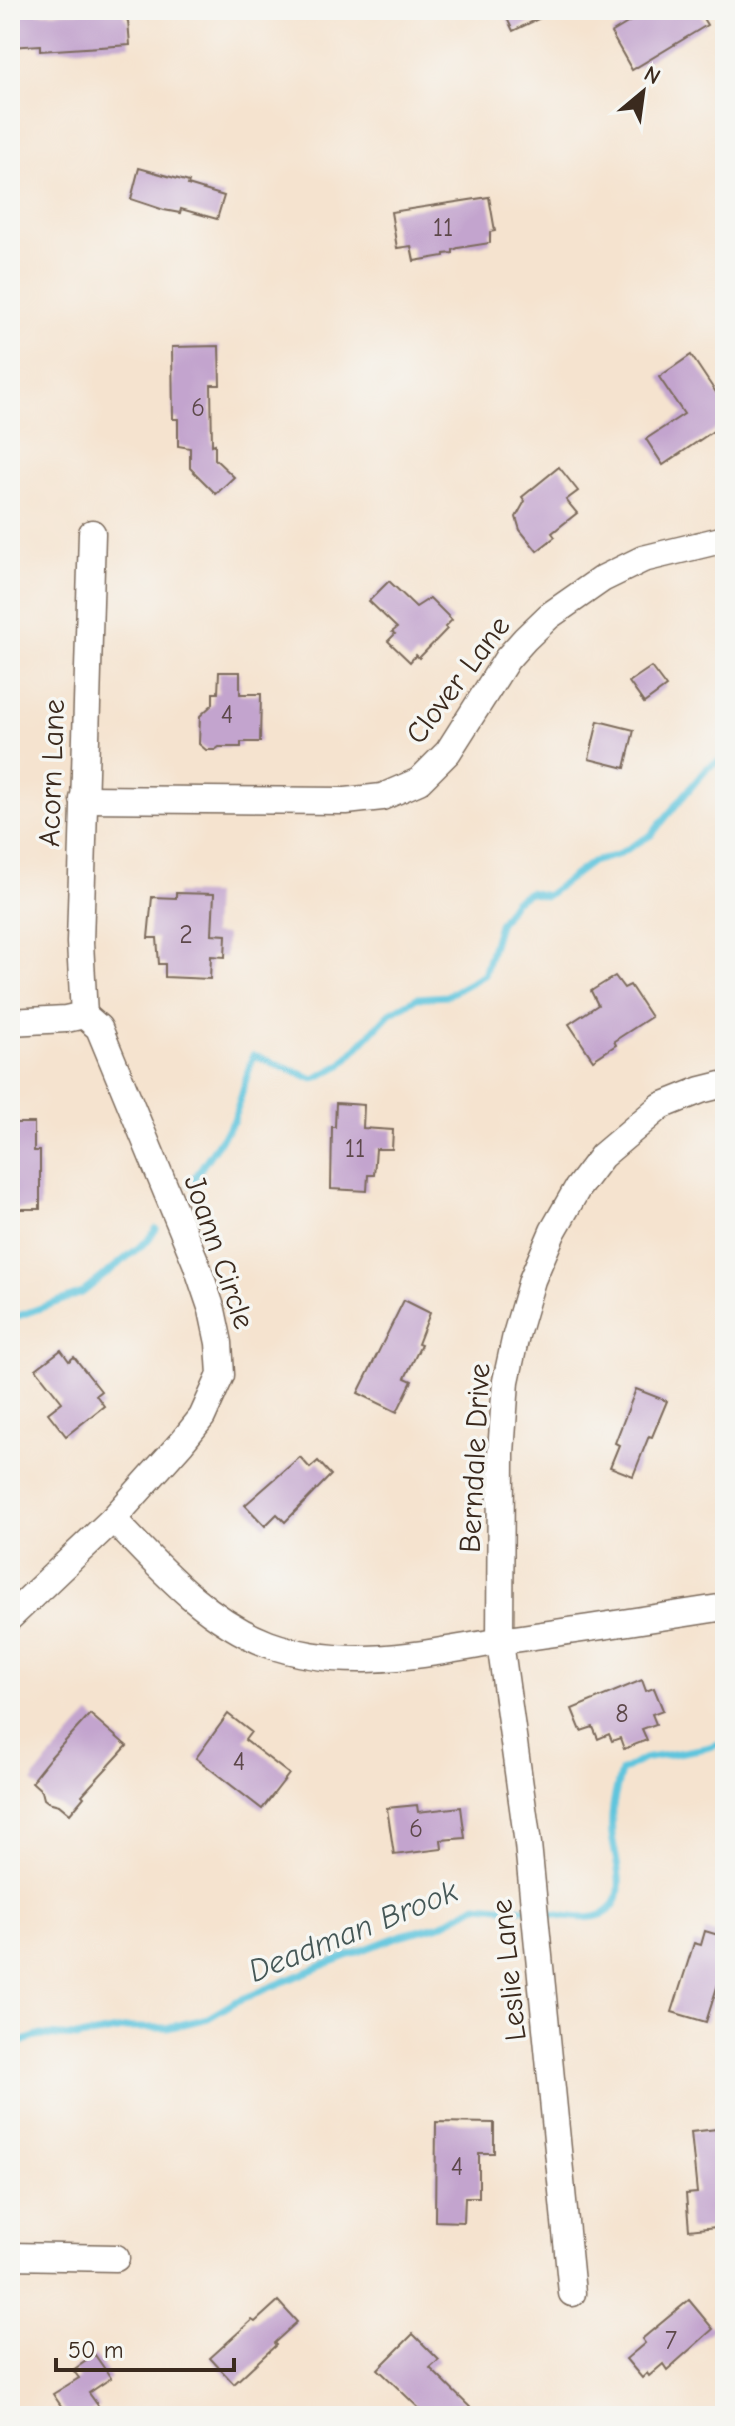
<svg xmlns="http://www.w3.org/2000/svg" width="735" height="2426" font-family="'Comic Neue',sans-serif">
	<rect width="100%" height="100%" fill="#f6f6f2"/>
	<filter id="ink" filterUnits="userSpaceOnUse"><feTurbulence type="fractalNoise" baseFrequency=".0125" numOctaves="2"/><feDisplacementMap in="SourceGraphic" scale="16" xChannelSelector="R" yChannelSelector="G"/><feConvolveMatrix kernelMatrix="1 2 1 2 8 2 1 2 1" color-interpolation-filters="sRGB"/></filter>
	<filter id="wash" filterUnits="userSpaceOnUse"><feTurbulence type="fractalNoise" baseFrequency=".006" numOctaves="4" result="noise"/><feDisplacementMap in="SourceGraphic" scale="32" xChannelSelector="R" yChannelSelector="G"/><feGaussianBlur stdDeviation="1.8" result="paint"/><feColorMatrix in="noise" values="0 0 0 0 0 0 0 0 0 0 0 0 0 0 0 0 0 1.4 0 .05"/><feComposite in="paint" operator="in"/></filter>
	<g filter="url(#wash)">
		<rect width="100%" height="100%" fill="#f5e3cf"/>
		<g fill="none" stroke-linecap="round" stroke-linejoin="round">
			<!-- stream -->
			<g stroke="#5fc5dd" stroke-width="7">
				<path d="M 190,1184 L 234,1120 L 253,1055 L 314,1079 L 341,1065 L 390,1013 L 417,998 L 446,996 L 484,975 L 499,924 L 514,901 L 529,892 L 546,896 L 592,862 L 617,855 L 651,835 L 707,768 L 725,758"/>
				<path d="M 10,1319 L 82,1293 L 147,1241 L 156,1229"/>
				<path d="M 539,1911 C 573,1918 623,1931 619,1878 C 618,1864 614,1849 612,1835 C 610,1813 615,1793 621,1772 L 643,1759 L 706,1748 L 725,1742"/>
				<path d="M 10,2046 L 40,2035 L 79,2037 L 129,2028 L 167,2028 L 208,2018 L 235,2002 L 321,1966 L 402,1935 L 441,1925 L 477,1905 L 527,1909"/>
			</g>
		</g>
		<g id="blocks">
			<!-- building -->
			<g fill="#c3a4ce">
				<path d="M 37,10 L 38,13 L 123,10 L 124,17 L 128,21 L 130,45 L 40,51 L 40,45 L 10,47 L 10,12 Z"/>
				<path d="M 503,10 L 557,10 L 513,31 Z"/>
				<path d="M 649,10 L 662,10 L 667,18 L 680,10 L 698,10 L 707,25 L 632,70 L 611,33 Z"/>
				<path d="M 139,168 L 189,182 L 188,185 L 224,196 L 217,219 L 181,209 L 180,213 L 164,210 L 131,199 Z"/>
				<path d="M 489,197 L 495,231 L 490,232 L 490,243 L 458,248 L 453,250 L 453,253 L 444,254 L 444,256 L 414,261 L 411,246 L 397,248 L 391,212 Z"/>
				<path d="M 219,346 L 220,385 L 211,385 L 212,445 L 215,444 L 215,459 L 234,477 L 216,494 L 190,468 L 190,448 L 178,446 L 178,419 L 173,419 L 172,347 Z"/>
				<path d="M 691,355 L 725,406 L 725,423 L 663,465 L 646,439 L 684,414 L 659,377 Z"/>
				<path d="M 559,467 L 578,491 L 566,500 L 577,513 L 552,533 L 555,537 L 537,551 L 520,530 L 516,517 L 525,501 L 522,497 Z"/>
				<path d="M 389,581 L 416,607 L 430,598 L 452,620 L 445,627 L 447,629 L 419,658 L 416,655 L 410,662 L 388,641 L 395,634 L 392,632 L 397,628 L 369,601 Z"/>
				<path d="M 651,667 L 666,687 L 644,703 L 629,682 Z"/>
				<path d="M 219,672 L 240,672 L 240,694 L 261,694 L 260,742 L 241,742 L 241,747 L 219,747 L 215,750 L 206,750 L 199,744 L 200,716 L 213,704 L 213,693 L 218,693 Z"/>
				<path d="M 598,721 L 634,730 L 625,768 L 589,759 Z"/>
				<path d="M 176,893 L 214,894 L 212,934 L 226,935 L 225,957 L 211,956 L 210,979 L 165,977 L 165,964 L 159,964 L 157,938 L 148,938 L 152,897 L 176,898 Z"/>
				<path d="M 615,976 L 624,988 L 630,985 L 651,1017 L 614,1041 L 616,1045 L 593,1060 L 569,1024 L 598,1005 L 591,991 Z"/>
				<path d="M 336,1103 L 364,1105 L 363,1128 L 393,1130 L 392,1149 L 376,1149 L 374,1175 L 368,1175 L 367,1191 L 331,1189 L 332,1127 L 335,1127 Z"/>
				<path d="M 10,1123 L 34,1123 L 34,1151 L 40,1151 L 40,1209 L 10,1209 Z"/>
				<path d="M 404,1300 L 430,1313 L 418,1344 L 421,1345 L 405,1378 L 412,1381 L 397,1412 L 358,1393 Z"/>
				<path d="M 61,1350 L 69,1361 L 74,1357 L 101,1391 L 96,1395 L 104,1406 L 66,1436 L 48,1413 L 62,1402 L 36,1369 Z"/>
				<path d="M 636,1389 L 667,1401 L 652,1437 L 649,1436 L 633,1476 L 610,1467 L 619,1445 L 615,1443 Z"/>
				<path d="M 300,1457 L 310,1468 L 318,1461 L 331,1475 L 285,1522 L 277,1514 L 265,1526 L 245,1505 Z"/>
				<path d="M 642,1680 L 646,1691 L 654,1688 L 663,1710 L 652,1714 L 656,1724 L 642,1729 L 647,1740 L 624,1749 L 620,1738 L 612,1741 L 609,1734 L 598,1739 L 593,1727 L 581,1731 L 572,1709 Z"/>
				<path d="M 90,1714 L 127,1746 L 82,1795 L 84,1797 L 70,1814 L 59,1805 L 48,1802 L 44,1799 L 42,1791 L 32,1782 L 35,1779 L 34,1778 L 50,1758 Z"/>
				<path d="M 228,1714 L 251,1732 L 245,1740 L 289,1774 L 262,1809 L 196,1758 Z"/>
				<path d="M 417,1805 L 418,1812 L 461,1807 L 465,1838 L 441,1840 L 442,1849 L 394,1855 L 387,1808 Z"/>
				<path d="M 705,1931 L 725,1937 L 725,1971 L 721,1984 L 718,1984 L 706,2022 L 672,2012 L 694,1943 L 701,1945 Z"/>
				<path d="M 436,2122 L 494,2123 L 494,2153 L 479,2153 L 479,2197 L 465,2197 L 464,2222 L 435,2221 Z"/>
				<path d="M 717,2129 L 724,2130 L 725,2143 L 725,2226 L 689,2230 L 686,2194 L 697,2193 L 691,2132 Z"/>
				<path d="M 689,2300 L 713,2329 L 667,2370 L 663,2364 L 649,2376 L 647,2373 L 642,2378 L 626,2359 L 645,2343 L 642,2339 Z"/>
				<path d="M 278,2301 L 297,2322 L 274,2343 L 276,2345 L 234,2384 L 210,2358 L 252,2320 L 255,2322 Z"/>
				<path d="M 413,2334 L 439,2360 L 430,2368 L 479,2416 L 427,2416 L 378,2369 Z"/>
				<path d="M 95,2355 L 111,2378 L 89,2393 L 99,2407 L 84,2416 L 68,2416 L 53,2394 L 79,2378 L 73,2370 Z"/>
			</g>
		</g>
	</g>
	<g filter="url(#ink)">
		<use href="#blocks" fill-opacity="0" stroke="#7c6b5c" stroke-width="2"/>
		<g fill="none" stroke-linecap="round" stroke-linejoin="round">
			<defs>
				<g id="street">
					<path d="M 83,799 L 346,801 L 382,797 L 419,781 L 448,752 L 507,659 L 525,639 L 549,616 L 602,579 L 643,559 L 725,539"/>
					<path d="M 84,1015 L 80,943 L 92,533"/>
					<path d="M 10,1022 L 66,1019 L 84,1015 L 99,1028 L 196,1263 L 212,1310 L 219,1343 L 221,1375 L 202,1417 L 182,1442 L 113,1519 L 10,1617"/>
					<path d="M 113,1519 C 158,1566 205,1620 268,1644 C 351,1674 431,1652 514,1639 C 585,1629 655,1618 725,1607"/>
					<path d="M 10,2256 L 116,2258"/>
					<path d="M 572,2293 L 528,1844 L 500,1642 L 501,1453 L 506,1381 L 516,1335 L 532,1280 L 553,1231 L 577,1189 L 602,1156 L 661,1106 L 701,1090 L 725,1084"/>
				</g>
			</defs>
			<!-- street casing -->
			<use href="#street" stroke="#7c6b5c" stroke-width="29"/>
			<!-- street -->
			<use href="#street" stroke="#fff" stroke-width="26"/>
		</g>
	</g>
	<g text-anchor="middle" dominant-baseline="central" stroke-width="7" stroke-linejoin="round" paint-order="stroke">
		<!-- number labels -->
		<g font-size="26" fill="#5d484a">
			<text x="443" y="228">11</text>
			<text x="198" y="408">6</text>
			<text x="227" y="715">4</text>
			<text x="186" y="935">2</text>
			<text x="355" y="1149">11</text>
			<text x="622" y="1714">8</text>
			<text x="239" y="1762">4</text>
			<text x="416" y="1829">6</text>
			<text x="457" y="2167">4</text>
			<text x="671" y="2341">7</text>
		</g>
		<!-- street labels -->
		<g font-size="30" fill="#3b2a1e" stroke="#f6f6f2">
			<text transform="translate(458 680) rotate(-53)">Clover Lane</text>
			<text transform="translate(52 773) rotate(-88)">Acorn Lane</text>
			<text transform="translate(219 1252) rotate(71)">Joann Circle</text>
			<text transform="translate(475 1458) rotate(-87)">Berndale Drive</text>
			<text transform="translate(509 1970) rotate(-96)">Leslie Lane</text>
		</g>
		<!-- water labels -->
		<g font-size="32" font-style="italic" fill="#465857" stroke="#f6f6f2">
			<text transform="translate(353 1931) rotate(-22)">Deadman Brook</text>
		</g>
	</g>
	<!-- margin -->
	<rect width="735" height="2426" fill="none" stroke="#f6f6f2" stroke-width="40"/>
	<!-- north arrow -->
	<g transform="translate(643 92) rotate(29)" stroke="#f6f6f2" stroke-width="6" paint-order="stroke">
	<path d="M0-6L14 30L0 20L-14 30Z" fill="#3b2a1e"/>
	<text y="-12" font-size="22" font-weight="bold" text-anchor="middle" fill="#3b2a1e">N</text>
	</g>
	<!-- scale -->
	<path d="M56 2358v12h178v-12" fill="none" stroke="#3b2a1e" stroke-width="4"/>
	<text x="68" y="2358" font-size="24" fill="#3b2a1e" stroke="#f6f6f2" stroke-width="6" paint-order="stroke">50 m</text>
</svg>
